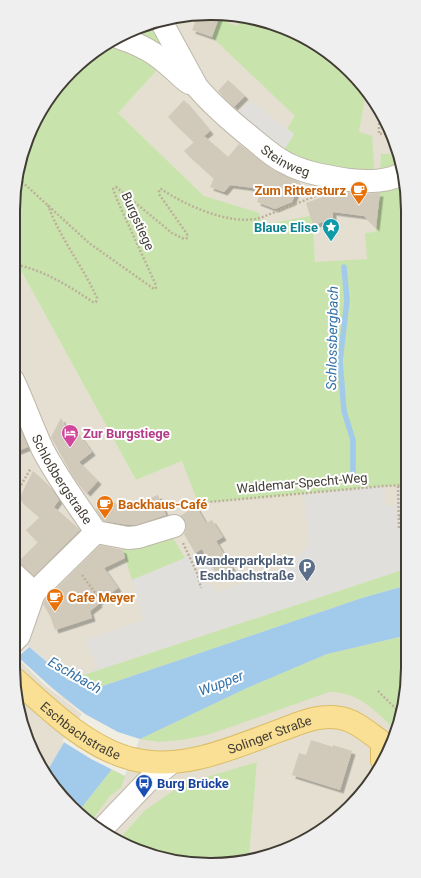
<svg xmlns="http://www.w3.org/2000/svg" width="421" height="878" font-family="Roboto,sans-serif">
	<defs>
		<filter id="shadow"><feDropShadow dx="3.5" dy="3.5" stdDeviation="0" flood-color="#0004"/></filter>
	</defs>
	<rect width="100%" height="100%" fill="#f0ede3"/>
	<!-- residential -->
	<g fill="#e4dfd1">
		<path d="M 211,13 L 286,28 L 331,54 L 367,90 L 393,135 L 406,184 L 407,476 L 315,262 L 313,225 L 261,225 L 204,196 L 118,113 L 160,67 L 162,23 Z"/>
		<path d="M 13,260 L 18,265 L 136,480 L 182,461 L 384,486 L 407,485 L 408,568 L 69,680 L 408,585 L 408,668 L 393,743 L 359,798 L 298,845 L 249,859 L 257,762 L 144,811 L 119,839 L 101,832 L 91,822 L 110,796 L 121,788 L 64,742 L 46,773 L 24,731 L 13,667 Z"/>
	</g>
	<!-- green -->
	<g fill="#c9e3ad">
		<path d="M 219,19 L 237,26 L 240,19 L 286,28 L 331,54 L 364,87 L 365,96 L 359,132 L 372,136 L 375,176 L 280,156 L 294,134 L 287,129 L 295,116 L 212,37 Z"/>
		<path d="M 162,23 L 197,87 L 160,67 L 118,113 L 204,196 L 259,213 L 262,225 L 310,216 L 313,225 L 315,262 L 367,259 L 365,233 L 376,232 L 380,189 L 401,185 L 404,233 L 406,233 L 407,485 L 384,486 L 198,503 L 182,461 L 136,480 L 18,265 L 13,260 L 13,210 L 28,135 L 71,71 L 135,28 Z"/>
		<path d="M 381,154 L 398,154 L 401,166 L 380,173 Z"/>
		<path d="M 171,535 L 185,558 L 132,580 L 121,545 Z"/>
		<path d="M 408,568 L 408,585 L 362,598 L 97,688 L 68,680 Z"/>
		<path d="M 408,635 L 408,668 L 395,730 C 376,711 359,692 329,692 L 211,734 L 182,740 L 159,742 L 140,739 L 247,688 L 327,654 Z"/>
		<path d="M 257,762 L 249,859 L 236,863 L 172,861 L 119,839 L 144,811 L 183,784 Z"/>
		<path d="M 112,769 L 125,776 L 121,788 L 110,796 L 91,822 L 79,811 Z"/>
	</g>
	<!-- parking -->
	<g fill="#e1dfdb">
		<path d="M 250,100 L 294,134 L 280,156 L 235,116 Z"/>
		<path d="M 407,485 L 408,568 L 68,680 L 29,647 L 19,636 L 23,638 L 68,679 L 98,669 L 85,640 L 143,620 L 132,580 L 185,558 L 202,549 L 218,577 L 209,583 L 217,592 L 280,570 L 296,558 L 307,547 L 309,543 L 304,494 L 384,486 L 385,505 L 396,506 L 396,486 Z"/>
	</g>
	<!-- water -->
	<path fill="#a1caeb" d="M 408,585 L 408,635 L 327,654 L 247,688 L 140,739 L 125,776 L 112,769 L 79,811 L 54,788 L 46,773 L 66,739 L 85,714 L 46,683 L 18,657 L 29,647 L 68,680 L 97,688 L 362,598 Z"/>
	<!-- pier -->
	<path fill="#f0ede3" d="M 28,646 L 29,647 L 18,657 L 64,699 L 85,714 L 118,732 L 140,739 L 125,776 L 91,759 L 62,741 L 82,714 L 45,685 L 17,658 L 17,656 Z"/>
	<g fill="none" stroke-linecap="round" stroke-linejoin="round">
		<!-- stream -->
		<path stroke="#a1caeb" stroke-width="5.5" d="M 344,267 L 347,301 L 340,361 L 344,411 L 353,440 L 353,480"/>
	</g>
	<!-- building -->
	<g fill="#d1c9b9" filter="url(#shadow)">
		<path d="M 211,13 L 220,15 L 212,37 L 192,30 L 198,15 Z"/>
		<path d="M 228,80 L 245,96 L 234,107 L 218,91 Z"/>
		<path d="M 184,100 L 210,131 L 204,136 L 228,157 L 239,144 L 273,170 L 300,182 L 292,202 L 275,209 L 257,202 L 262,189 L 230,185 L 224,192 L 210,187 L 214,178 L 184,151 L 194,142 L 168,117 Z"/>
		<path d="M 339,191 L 362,194 L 380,193 L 376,228 L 364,216 L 333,212 L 333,219 L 313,225 L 306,203 Z"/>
		<path d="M 13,411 L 28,447 L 13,453 Z"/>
		<path d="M 61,418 L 72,439 L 79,434 L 92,452 L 79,462 L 98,481 L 87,493 L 80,486 L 72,475 L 51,437 Z"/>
		<path d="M 33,471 L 51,488 L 59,500 L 54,507 L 80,530 L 34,576 L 18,562 L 38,542 L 26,530 L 40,517 L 19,499 Z"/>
		<path d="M 158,495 L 166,515 L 136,525 L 129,525 L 103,521 L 96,510 L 104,496 L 123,508 Z"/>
		<path d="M 196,506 L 206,523 L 212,520 L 223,537 L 216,541 L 233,569 L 218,577 L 202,549 L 195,553 L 184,534 L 186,528 L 186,523 L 180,516 Z"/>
		<path d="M 100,545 L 123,550 L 125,558 L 104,568 L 118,588 L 98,602 L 99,604 L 90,611 L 92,618 L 55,630 L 50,616 L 43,604 L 45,600 Z"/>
		<path d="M 311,740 L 333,747 L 333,745 L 352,751 L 340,790 L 292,775 L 299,753 L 306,755 Z"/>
	</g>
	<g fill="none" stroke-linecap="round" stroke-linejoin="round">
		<defs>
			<g id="minor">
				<path id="s1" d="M 162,23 L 197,87 C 214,107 233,123 253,139 C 265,149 276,159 290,165 C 309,174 330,177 350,180 C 366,182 389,182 403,173"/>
				<path d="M 120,38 C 151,48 162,59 185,80 L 189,83"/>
				<path id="s2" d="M 13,380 C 24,403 32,427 43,450 C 58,479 78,505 96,532 L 128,538 L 138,537 L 174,526"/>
				<path d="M 13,573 L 34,593"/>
				<path d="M 13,642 L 19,636 L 34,593 L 96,532"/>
				<path d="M 100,831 L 146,783 L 171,763"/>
			</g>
			<g id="major">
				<path id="s3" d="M 15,679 C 48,709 88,748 132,759 C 184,772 236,746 284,729 C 302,722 321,714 340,718 C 355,720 369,733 382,742 L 382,761"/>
			</g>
		</defs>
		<!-- minor casing -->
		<use href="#minor" stroke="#beb8a9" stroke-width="24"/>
		<!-- major casing -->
		<use href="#major" stroke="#dcbd65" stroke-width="24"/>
		<!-- path -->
		<g stroke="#bcb198" stroke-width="2.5" stroke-dasharray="2 2" stroke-linecap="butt">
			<path d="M 367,90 L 367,96"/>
			<path d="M 379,111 L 379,134 L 392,133"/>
			<path d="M 19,179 L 89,243 L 154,289 L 156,288 L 155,283 L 118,202 L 113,189 L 116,187 L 172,233 L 184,239 L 187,238 L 187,234 L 159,194 L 159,190 L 161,189 C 185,205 230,226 260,218 L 318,195"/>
			<path d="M 13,264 C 44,270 67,285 93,302 L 96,302 L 97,298 C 83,266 60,239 48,205"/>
			<path d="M 398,486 L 399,528"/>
			<path d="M 13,499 L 31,468"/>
			<path d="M 184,510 L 198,503 L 384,486 L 407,485"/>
			<path d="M 399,516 L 407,516"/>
			<path d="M 183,543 L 197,573 L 201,588"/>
			<path d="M 82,575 L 102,602"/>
			<path d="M 378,691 L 399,712"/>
		</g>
		<!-- minor -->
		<use href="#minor" stroke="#fff" stroke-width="22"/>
		<!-- major -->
		<use href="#major" stroke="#f9e094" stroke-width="22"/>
	</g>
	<!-- icons -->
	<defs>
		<symbol id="cafe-pin" viewBox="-11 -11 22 30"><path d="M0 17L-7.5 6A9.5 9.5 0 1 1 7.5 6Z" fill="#e8710a" stroke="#fff"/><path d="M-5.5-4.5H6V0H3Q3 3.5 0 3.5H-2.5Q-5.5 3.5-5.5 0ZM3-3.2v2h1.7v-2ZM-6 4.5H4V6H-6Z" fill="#fff"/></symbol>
		<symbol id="sight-pin" viewBox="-11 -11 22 30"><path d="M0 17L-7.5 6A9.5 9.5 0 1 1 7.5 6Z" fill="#0f9aa8" stroke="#fff"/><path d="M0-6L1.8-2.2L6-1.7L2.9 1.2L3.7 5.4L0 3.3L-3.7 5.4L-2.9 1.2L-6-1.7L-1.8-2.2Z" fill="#fff"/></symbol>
		<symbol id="hotel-pin" viewBox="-11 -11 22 30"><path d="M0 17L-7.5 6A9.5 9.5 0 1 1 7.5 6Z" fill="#d1479c" stroke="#fff"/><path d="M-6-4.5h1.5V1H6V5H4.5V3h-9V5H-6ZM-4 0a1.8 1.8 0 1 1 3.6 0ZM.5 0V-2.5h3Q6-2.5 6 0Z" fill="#fff"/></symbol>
		<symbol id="parking-pin" viewBox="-11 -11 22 30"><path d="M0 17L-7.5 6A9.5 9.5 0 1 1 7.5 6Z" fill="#5c6f8a" stroke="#fff"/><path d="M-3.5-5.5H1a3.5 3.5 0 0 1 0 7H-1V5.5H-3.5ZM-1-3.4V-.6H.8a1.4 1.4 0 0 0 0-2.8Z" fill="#fff"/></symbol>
		<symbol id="bus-pin" viewBox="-11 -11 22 30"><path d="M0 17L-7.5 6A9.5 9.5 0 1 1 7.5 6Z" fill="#1a4fb4" stroke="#fff"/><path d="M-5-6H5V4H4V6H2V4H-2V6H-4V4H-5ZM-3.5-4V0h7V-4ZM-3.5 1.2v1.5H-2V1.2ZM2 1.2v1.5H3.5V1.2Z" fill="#fff"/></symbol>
	</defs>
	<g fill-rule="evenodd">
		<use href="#cafe-pin" x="349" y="180" width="20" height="27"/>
		<use href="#sight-pin" x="321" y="217" width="20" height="27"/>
		<use href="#hotel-pin" x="60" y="423" width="20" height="27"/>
		<use href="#cafe-pin" x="95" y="494" width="20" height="27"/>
		<use href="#parking-pin" x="297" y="557" width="20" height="27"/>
		<use href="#cafe-pin" x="45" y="587" width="20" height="27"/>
		<use href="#bus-pin" x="134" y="773" width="20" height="27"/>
	</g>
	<g text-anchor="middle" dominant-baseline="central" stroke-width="4" stroke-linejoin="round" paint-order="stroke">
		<!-- street labels -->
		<g font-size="13" fill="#423d34" stroke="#fff">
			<text stroke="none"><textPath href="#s1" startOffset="189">Steinweg</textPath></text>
			<text transform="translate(138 221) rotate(66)">Burgstiege</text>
			<text stroke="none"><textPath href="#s2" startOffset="111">Schloßbergstraße</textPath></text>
			<text transform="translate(302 483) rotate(-5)">Waldemar-Specht-Weg</text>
			<text stroke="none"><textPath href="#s3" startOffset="84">Eschbachstraße</textPath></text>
			<text stroke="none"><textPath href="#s3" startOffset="285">Solinger Straße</textPath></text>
		</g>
		<!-- food labels -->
		<g font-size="13" font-weight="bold" fill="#c56008" stroke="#fff" text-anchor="start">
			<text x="346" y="190" text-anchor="end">Zum Rittersturz</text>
			<text x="118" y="504">Backhaus-Café</text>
			<text x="68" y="597">Cafe Meyer</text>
		</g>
		<!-- culture labels -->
		<g font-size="13" font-weight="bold" fill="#0d838f" stroke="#fff" text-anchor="end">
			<text x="318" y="227">Blaue Elise</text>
		</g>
		<!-- hotel labels -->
		<g font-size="13" font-weight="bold" fill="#b23c85" stroke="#fff" text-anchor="start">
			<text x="83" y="433">Zur Burgstiege</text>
		</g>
		<!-- service labels -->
		<g font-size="13" font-weight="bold" fill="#4e5e75" stroke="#fff" text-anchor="end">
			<text x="294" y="560">Wanderparkplatz<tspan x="294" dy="15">Eschbachstraße</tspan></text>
		</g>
		<!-- transit labels -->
		<g font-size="13" font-weight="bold" fill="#164399" stroke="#fff" text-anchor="start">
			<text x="157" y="783">Burg Brücke</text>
		</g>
		<!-- water labels -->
		<g font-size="14" font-style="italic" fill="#3372a7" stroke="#fff">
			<text transform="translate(332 338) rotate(-89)">Schlossbergbach</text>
			<text transform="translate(75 675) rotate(30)">Eschbach</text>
			<text transform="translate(221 683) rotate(-21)">Wupper</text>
		</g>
	</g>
	<!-- crop -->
	<path d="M0 0H421V878H0ZM210 20H211A190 190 0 0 1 401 210V668A190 190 0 0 1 211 858H210A190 190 0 0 1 20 668V210A190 190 0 0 1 210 20Z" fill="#f0efef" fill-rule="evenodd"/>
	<path fill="none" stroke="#423d34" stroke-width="2" d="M210 20H211A190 190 0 0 1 401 210V668A190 190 0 0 1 211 858H210A190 190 0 0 1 20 668V210A190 190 0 0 1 210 20Z"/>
</svg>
